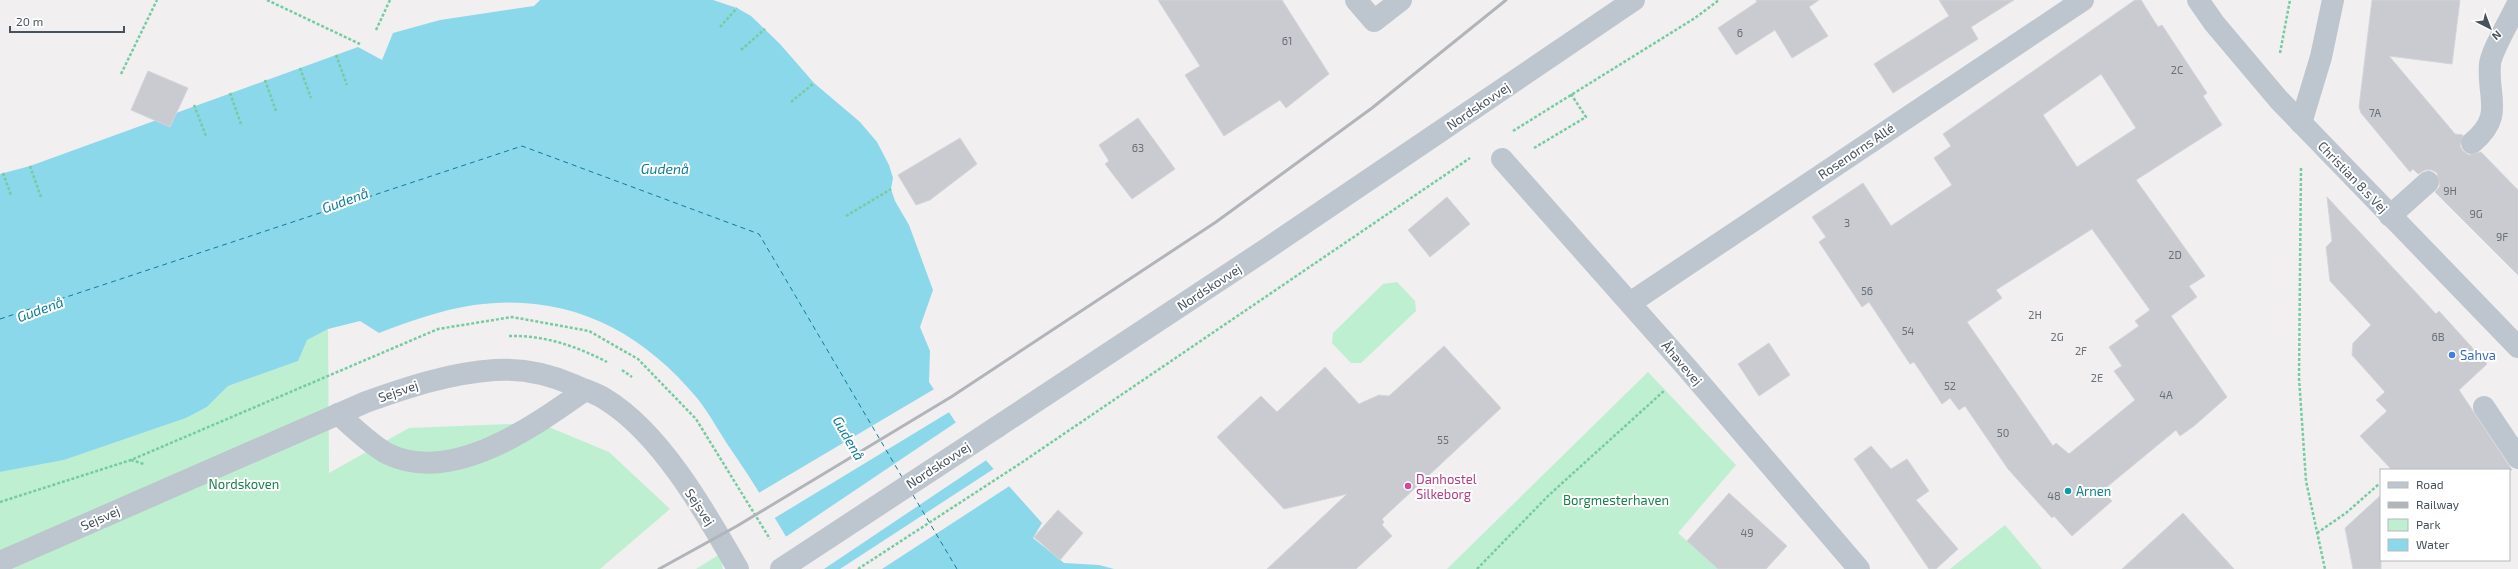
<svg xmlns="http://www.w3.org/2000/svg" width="2518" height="569" font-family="'Exo 2',sans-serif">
	<rect width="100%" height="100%" fill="#f1efef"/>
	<!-- green -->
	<g fill="#beefd0">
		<path d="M 1397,282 L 1415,301 L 1416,311 L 1361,363 L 1351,363 L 1332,343 L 1333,333 L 1383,284 Z"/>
		<path d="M 328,329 L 329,473 L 409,428 L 539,423 L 609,452 L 670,509 L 600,569 L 0,569 L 0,472 L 64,460 L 186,418 L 207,407 L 228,386 L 298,361 L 306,340 Z"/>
		<path d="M 1648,372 L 1736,465 L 1678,533 L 1718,569 L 1447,569 Z"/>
		<path d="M 2005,525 L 2042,569 L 1950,569 Z"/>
		<path d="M 720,554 L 723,569 L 696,569 Z"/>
	</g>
	<!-- water -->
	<path fill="#8bd8eb" d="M 540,0 L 713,0 L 737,8 L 751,16 L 780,44 L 814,83 L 860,122 L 877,142 L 889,165 L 893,178 L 891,189 L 895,201 L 909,225 L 933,290 L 920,327 L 930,351 L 929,382 L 966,438 L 1042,523 L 1033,538 L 1064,563 L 1099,565 L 1114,569 L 805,569 C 782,529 758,489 732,451 C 720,434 710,414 697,398 C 640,329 565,292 474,305 C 441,310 410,321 379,333 L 360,321 L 328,329 L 307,340 L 298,361 L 228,386 L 207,407 L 186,418 L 64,460 L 0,472 L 0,174 L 30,166 L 358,47 L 382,60 L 393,33 L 440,20 L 534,6 Z"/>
	<!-- pier -->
	<g fill="#f1efef">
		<path d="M 936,388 L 951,411 L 773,519 L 757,494 Z"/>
		<path d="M 958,421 L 988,459 L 824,569 L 803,569 L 784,538 Z"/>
		<path d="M 995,468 L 1011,485 L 882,569 L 840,569 Z"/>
	</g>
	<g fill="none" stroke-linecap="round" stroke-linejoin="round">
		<!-- ferry -->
		<g stroke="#0d7d9a" stroke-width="1" stroke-dasharray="5 4" stroke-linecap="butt">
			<path d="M 0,319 L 522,146 L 759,234 L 902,477"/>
			<path d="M 913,495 L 957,569"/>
		</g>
	</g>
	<!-- building -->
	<g fill="#c9cbd1" stroke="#d3d5da" fill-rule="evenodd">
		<path d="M 1158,0 L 1282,0 L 1329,74 L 1286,108 L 1280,100 L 1224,136 L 1185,75 L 1200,66 Z"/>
		<path d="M 1756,0 L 1819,0 L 1809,7 L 1828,36 L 1792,58 L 1775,30 L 1736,55 L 1718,28 L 1757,2 Z"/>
		<path d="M 1939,0 L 2014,0 L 1971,27 L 1978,39 L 1893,93 L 1874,64 L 1949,16 Z"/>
		<path d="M 2135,0 L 2141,0 L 2158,27 L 2162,25 L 2207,93 L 2203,96 L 2222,125 L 2136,180 L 2205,276 L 2189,286 L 2197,297 L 2171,316 L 2227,397 L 2194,426 L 2180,436 L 2176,430 L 2102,491 L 2112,501 L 2072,536 L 2054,516 L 2052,518 L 2008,469 L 1965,406 L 1959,410 L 1950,398 L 1942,404 L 1914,362 L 1910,364 L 1869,302 L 1862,307 L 1819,242 L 1826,237 L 1812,217 L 1863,183 L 1891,226 L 1952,185 L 1934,158 L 1951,146 L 1943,134 ZM 2101,74 L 2136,128 L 2077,167 L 2043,115 ZM 2092,229 L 2150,310 L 2135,321 L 2139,326 L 2109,347 L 2122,366 L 2114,371 L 2135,400 L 2069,454 L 2056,443 L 2053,446 L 1967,322 L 2002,298 L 1996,290 Z"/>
		<path d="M 2372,0 L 2460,0 L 2452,64 L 2389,56 L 2455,134 L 2463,135 L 2460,146 L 2463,151 L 2469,155 L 2481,152 L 2518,190 L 2518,275 L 2435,192 L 2440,186 L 2437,173 L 2432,170 L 2425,170 L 2418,174 L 2413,169 L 2410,172 L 2361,113 L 2359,107 Z"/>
		<path d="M 148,71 L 188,88 L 170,127 L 131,110 Z"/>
		<path d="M 1138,118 L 1175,169 L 1132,199 L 1105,164 L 1109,161 L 1099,145 Z"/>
		<path d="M 960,138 L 977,164 L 930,200 L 916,205 L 898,175 Z"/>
		<path d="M 1447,197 L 1470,224 L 1430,257 L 1408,230 Z"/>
		<path d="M 2327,197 L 2436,314 L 2439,311 L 2487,364 L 2459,390 L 2512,470 L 2392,470 L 2360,436 L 2387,411 L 2376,400 L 2385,392 L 2352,355 L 2353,343 L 2371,325 L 2330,281 L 2326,247 L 2332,241 Z"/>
		<path d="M 1769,343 L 1790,375 L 1759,396 L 1738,364 Z"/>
		<path d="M 1444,346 L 1501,408 L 1382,519 L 1384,522 L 1382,525 L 1392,536 L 1356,569 L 1267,569 L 1347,494 L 1284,509 L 1217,437 L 1261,396 L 1277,412 L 1325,367 L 1359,404 L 1379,395 L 1389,396 Z"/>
		<path d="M 1871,446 L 1891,469 L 1907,459 L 1929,491 L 1916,500 L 1958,549 L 1936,569 L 1929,569 L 1854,459 Z"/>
		<path d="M 1729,493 L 1787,546 L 1766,569 L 1718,569 L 1687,541 Z"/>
		<path d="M 2381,495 L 2381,569 L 2353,569 L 2345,528 Z"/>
		<path d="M 1058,510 L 1083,533 L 1060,560 L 1034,537 Z"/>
		<path d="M 2183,513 L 2234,569 L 2122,569 Z"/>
	</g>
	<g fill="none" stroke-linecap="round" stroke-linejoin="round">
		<!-- path -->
		<g stroke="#76cca1" stroke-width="2.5" stroke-dasharray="3 2" stroke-linecap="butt">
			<path d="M 267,0 L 360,44"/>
			<path d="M 720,27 L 737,8"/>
			<path d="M 376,30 L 390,0"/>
			<path d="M 741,50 L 765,29"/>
			<path d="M 2280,53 L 2290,0"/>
			<path d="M 336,55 L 347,85"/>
			<path d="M 300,68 L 311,98"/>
			<path d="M 121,74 L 157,0"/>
			<path d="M 265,80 L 276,111"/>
			<path d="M 230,93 L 241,124"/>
			<path d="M 791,102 L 814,83"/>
			<path d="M 194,105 L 206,136"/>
			<path d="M 1513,131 L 1695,18 L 1719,0"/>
			<path d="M 1534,148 L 1586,117 L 1571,94"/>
			<path d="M 30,166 L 41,197"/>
			<path d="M 2301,168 L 2299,378 L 2306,481 L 2325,569"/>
			<path d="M 3,173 L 11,195"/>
			<path d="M 846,216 L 891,189"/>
			<path d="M 509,336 C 544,335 576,346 607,362"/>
			<path d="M 622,370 L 632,377"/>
			<path d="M 131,460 L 144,464"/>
			<path d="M 0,502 L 131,460 L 438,329 L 512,317 L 589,331 L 638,359 L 696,419 L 770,539"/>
			<path d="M 2317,533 L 2346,513 L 2379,484"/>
			<path d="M 858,569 L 1021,463 L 1470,158"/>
			<path d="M 1477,569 L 1549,495 L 1665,390"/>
		</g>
		<!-- service -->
		<g stroke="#bdc6ce" stroke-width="22">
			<path d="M 2301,123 L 2321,57 L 2333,0"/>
			<path d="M 2472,143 C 2505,116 2487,98 2490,64 C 2491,52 2512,16 2518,3"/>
			<path d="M 2390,216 L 2428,182"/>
			<path d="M 2484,407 L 2518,458"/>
			<path d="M 338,414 C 352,426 372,446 388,454 C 453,485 534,426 585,390"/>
		</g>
		<!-- minor -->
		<g stroke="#bdc6ce" stroke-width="22">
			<path d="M 1356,0 L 1374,21 L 1401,0"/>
			<path d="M 1502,159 L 1688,369 L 1859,569"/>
			<path d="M 1630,303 L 2083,0"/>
		</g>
		<!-- tertiary -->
		<g stroke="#bdc6ce" stroke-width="22">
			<path d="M 2198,0 L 2214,23 L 2279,100 L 2518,347"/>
			<path d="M 997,427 L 1265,250 L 1634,0"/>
			<path d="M 0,562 L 366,402 C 408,387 450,373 495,370 C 523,368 549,374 574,385 C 584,390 596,393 605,399 C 661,433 706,513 738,569"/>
		</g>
		<!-- rail -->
		<path stroke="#b1b4b9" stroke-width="3" d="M 659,569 L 737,526 L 951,397 L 1216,222 L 1372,108 L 1506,0"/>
		<!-- tertiary-bridge -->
		<path stroke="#bdc6ce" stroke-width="22" d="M 781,569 L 997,427"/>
	</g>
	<!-- markers -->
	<circle fill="#3f7fe0" stroke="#fff" stroke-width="1.5" cx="2452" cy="355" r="4"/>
	<circle fill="#d1479c" stroke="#fff" stroke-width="1.5" cx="1408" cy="486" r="4"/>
	<circle fill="#0f9aa8" stroke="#fff" stroke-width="1.5" cx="2068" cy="491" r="4"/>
	<g text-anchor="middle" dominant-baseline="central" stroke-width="4" stroke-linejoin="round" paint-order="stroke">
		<!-- number labels -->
		<g font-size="11" fill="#687079">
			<text x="1740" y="32">6</text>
			<text x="1287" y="40">61</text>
			<text x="2177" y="69">2C</text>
			<text x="2375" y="112">7A</text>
			<text x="1138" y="147">63</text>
			<text x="2450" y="190">9H</text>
			<text x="2476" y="213">9G</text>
			<text x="1847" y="222">3</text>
			<text x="2502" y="236">9F</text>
			<text x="2175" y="254">2D</text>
			<text x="1867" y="290">56</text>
			<text x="2035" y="314">2H</text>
			<text x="1908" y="330">54</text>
			<text x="2057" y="336">2G</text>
			<text x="2438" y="336">6B</text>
			<text x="2081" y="350">2F</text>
			<text x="2097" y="377">2E</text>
			<text x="1950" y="385">52</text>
			<text x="2166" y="394">4A</text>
			<text x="2003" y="432">50</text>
			<text x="1443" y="439">55</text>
			<text x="2054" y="495">48</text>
			<text x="1747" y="532">49</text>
		</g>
		<!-- street labels -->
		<g font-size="13" fill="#47525c" stroke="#fff">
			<text transform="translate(1478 106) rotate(-34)">Nordskovvej</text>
			<text transform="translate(1856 151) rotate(-34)">Rosenørns Allé</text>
			<text transform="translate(2353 177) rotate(46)">Christian 8.s Vej</text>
			<text transform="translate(1209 287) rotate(-33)">Nordskovvej</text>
			<text transform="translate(1682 363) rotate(49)">Åhavevej</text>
			<text transform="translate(398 391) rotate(-19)">Sejsvej</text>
			<text transform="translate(938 465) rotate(-33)">Nordskovvej</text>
			<text transform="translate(700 507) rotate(56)">Sejsvej</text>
			<text transform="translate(100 518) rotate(-24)">Sejsvej</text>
		</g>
		<!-- shop labels -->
		<g font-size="13" fill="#366cbe" stroke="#fff" text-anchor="start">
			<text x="2460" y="355">Sahva</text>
		</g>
		<!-- hotel labels -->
		<g font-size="13" fill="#b23c85" stroke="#fff" text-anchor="start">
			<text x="1416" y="479">Danhostel<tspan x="1416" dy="15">Silkeborg</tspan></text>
		</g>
		<!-- park labels -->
		<g font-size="13" fill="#187e4a" stroke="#fff">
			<text x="244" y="484">Nordskoven</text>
			<text x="1616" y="500">Borgmesterhaven</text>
		</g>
		<!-- culture labels -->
		<g font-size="13" fill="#0d838f" stroke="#fff" text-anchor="start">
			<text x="2076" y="491">Arnen</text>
		</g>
		<!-- water labels -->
		<g font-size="14" font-style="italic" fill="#0d7d9a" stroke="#fff">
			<text x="665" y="168">Gudenå</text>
			<text transform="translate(345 200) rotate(-20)">Gudenå</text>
			<text transform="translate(40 309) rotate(-20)">Gudenå</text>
			<text transform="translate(849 438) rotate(60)">Gudenå</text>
		</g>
	</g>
	<!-- legend -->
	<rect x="2380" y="469" width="130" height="92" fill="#ffffff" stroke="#b5babe"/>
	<rect x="2388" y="482" width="20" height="6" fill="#bdc6ce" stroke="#b5babe"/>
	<text x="2416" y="489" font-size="12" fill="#47525c">Road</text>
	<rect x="2388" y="502" width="20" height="6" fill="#b1b4b9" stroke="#b5babe"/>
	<text x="2416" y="509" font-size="12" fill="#47525c">Railway</text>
	<rect x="2388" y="519" width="20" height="12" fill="#beefd0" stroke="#b5babe"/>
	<text x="2416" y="529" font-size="12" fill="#47525c">Park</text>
	<rect x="2388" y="539" width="20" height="12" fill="#8bd8eb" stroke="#b5babe"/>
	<text x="2416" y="549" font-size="12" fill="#47525c">Water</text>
	<!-- north arrow -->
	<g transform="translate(2490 28) rotate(138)" stroke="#ffffff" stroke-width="3" paint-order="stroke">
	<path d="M0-3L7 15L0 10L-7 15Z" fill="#47525c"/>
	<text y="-6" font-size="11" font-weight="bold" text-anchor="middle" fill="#47525c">N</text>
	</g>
	<!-- scale -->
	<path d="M10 26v6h114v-6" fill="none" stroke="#47525c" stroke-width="2"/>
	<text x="16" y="26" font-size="12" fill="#47525c" stroke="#ffffff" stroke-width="3" paint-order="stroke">20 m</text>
</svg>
